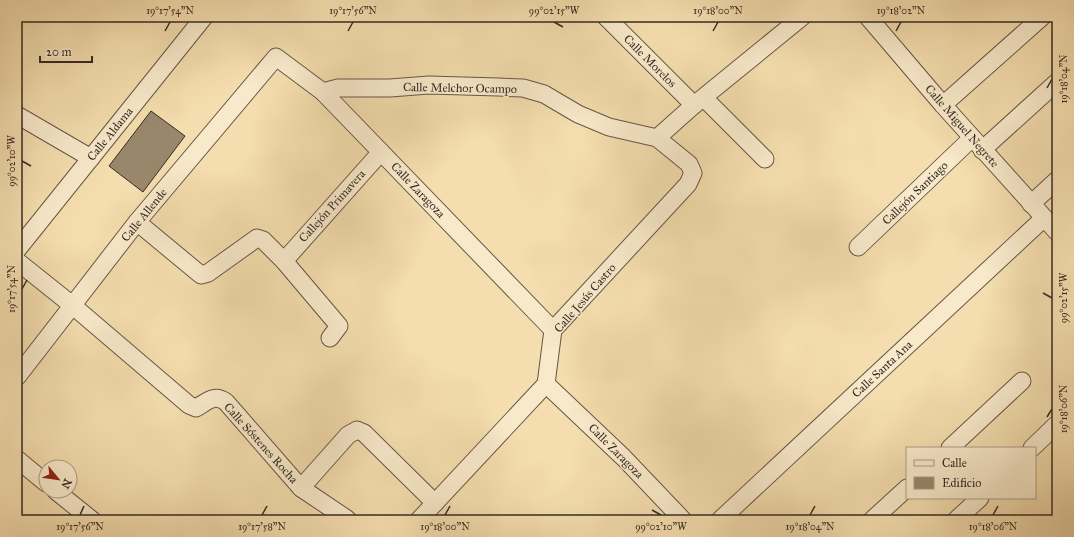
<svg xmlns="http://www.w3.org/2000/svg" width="1074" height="537" font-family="'IM FELL Great Primer',serif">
	<rect width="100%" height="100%" fill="#f4ddae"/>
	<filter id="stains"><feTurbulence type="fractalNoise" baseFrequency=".005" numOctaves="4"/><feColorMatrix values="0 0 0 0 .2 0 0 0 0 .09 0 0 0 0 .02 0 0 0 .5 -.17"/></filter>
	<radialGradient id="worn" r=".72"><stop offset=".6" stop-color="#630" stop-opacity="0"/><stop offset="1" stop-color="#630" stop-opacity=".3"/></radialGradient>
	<!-- building -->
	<path fill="#99876c" stroke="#362a24" d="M 151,111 L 185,136 L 143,192 L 109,166 Z"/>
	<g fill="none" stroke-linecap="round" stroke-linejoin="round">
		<defs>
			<g id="minor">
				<path d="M 606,17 L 694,105"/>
				<path d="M 868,17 L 943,105 L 1057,232"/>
				<path d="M 323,92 L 338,88 L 390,88 L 429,85 L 498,87 L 523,88 L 544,94 L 578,114 L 609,127 L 657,138 L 689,164 L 693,173 L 688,184 L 553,330 L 546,384 L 419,520"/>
				<path d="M 704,98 L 765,159"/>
				<path d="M 943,105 L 1042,17"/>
				<path d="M 17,115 L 91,158"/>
				<path d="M 657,138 L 694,105 L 802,17"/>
				<path d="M 982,150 L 1057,82"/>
				<path d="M 1031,204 L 1057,180"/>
				<path d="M 137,222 L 201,275 L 208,273 L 257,238 L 263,240 L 284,261 L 339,326 L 330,338"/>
				<path d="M 858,247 L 972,138"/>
				<path d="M 17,250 L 204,17"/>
				<path d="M 17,261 L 72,305 L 189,405 L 196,408 C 207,402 214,393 226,402 L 301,488 L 348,435 L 357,430 L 364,433 L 435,503"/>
				<path d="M 284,261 L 381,152"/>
				<path d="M 17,377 L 137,222 L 276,57 L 323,92 L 553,330"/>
				<path d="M 546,384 L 624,458 L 683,520"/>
				<path d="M 950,448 L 1022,381"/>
				<path d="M 1032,448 L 1057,424"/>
				<path d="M 17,459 L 46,483"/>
				<path d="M 301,488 L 347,519"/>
				<path d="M 56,491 L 92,520"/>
				<path d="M 720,520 L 1044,218"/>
				<path d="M 872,520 L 907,488"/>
				<path d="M 956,520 L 980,498"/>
			</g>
		</defs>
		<!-- minor casing -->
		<use href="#minor" stroke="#665746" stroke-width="19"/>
		<!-- minor -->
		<use href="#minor" stroke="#f8e9ca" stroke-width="17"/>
	</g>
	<!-- ticks -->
	<path fill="none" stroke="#362a24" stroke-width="1.5" d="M 554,22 L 563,27M 165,31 L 170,22M 348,31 L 353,22M 713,31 L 718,22M 896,31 L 901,22M 1047,88 L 1052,79M 22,161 L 31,166M 22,289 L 27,280M 1043,293 L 1052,298M 1047,417 L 1052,409M 652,510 L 661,515M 80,515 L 84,506M 262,515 L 267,506M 445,515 L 450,506M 810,515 L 815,506M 993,515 L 998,506"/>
	<g text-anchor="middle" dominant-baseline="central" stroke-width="3" stroke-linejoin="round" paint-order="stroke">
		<!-- street labels -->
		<g font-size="12" fill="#362a24" stroke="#f8e9ca">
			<text transform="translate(650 61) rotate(45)">Calle Morelos</text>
			<text transform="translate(460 88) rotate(1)">Calle Melchor Ocampo</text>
			<text transform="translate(962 126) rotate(49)">Calle Miguel Negrete</text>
			<text transform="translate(110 134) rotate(-51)">Calle Aldama</text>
			<text transform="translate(418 190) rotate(46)">Calle Zaragoza</text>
			<text transform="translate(915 193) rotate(-44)">Callejón Santiago</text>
			<text transform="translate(332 206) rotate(-48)">Callejón Primavera</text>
			<text transform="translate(144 215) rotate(-51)">Calle Allende</text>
			<text transform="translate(585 298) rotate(-49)">Calle Jesús Castro</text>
			<text transform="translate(882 369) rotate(-43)">Calle Santa Ana</text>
			<text transform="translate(261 443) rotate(48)">Calle Sóstenes Rocha</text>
			<text transform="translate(616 451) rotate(45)">Calle Zaragoza</text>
		</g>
	</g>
	<!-- margin -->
	<rect width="1074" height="537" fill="none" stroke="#f4ddae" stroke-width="44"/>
	<!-- legend -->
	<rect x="906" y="447" width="130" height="52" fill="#f8e9ca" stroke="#aa9d88"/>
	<rect x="914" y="460" width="20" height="6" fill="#f8e9ca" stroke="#aa9d88"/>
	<text x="942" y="467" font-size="12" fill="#362a24">Calle</text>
	<rect x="914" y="477" width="20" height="12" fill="#99876c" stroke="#aa9d88"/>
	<text x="942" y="487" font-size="12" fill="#362a24">Edificio</text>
	<!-- north arrow -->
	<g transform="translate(58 479) rotate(119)"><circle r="19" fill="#f8e9ca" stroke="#aa9d88"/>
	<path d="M0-3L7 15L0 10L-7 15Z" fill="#8f2418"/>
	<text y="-6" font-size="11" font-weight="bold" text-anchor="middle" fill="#362a24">N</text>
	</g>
	<!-- scale -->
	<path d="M40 56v6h52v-6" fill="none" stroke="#362a24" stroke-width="2"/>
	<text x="46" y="56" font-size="12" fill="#362a24" stroke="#f8e9ca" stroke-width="3" paint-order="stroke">20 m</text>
	<rect x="22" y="22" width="1030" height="493" fill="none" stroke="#362a24" stroke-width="1.5"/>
	<g font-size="10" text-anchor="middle" fill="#362a24">
		<text x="170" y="14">19°17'54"N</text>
		<text x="353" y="14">19°17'56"N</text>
		<text x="554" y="14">99°02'15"W</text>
		<text x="718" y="14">19°18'00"N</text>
		<text x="901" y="14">19°18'02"N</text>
		<text transform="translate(1063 79) rotate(-90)" y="4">19°18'04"N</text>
		<text transform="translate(11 161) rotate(-90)" y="4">99°02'10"W</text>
		<text transform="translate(11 289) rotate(-90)" y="4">19°17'54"N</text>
		<text transform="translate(1063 298) rotate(-90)" y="4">99°02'15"W</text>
		<text transform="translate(1063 409) rotate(-90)" y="4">19°18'06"N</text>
		<text x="80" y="530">19°17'56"N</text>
		<text x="262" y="530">19°17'58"N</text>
		<text x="445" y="530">19°18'00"N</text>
		<text x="661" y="530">99°02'10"W</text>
		<text x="810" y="530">19°18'04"N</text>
		<text x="993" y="530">19°18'06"N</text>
	</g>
	<rect width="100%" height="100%" filter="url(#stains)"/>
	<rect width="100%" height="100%" fill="url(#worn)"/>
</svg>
